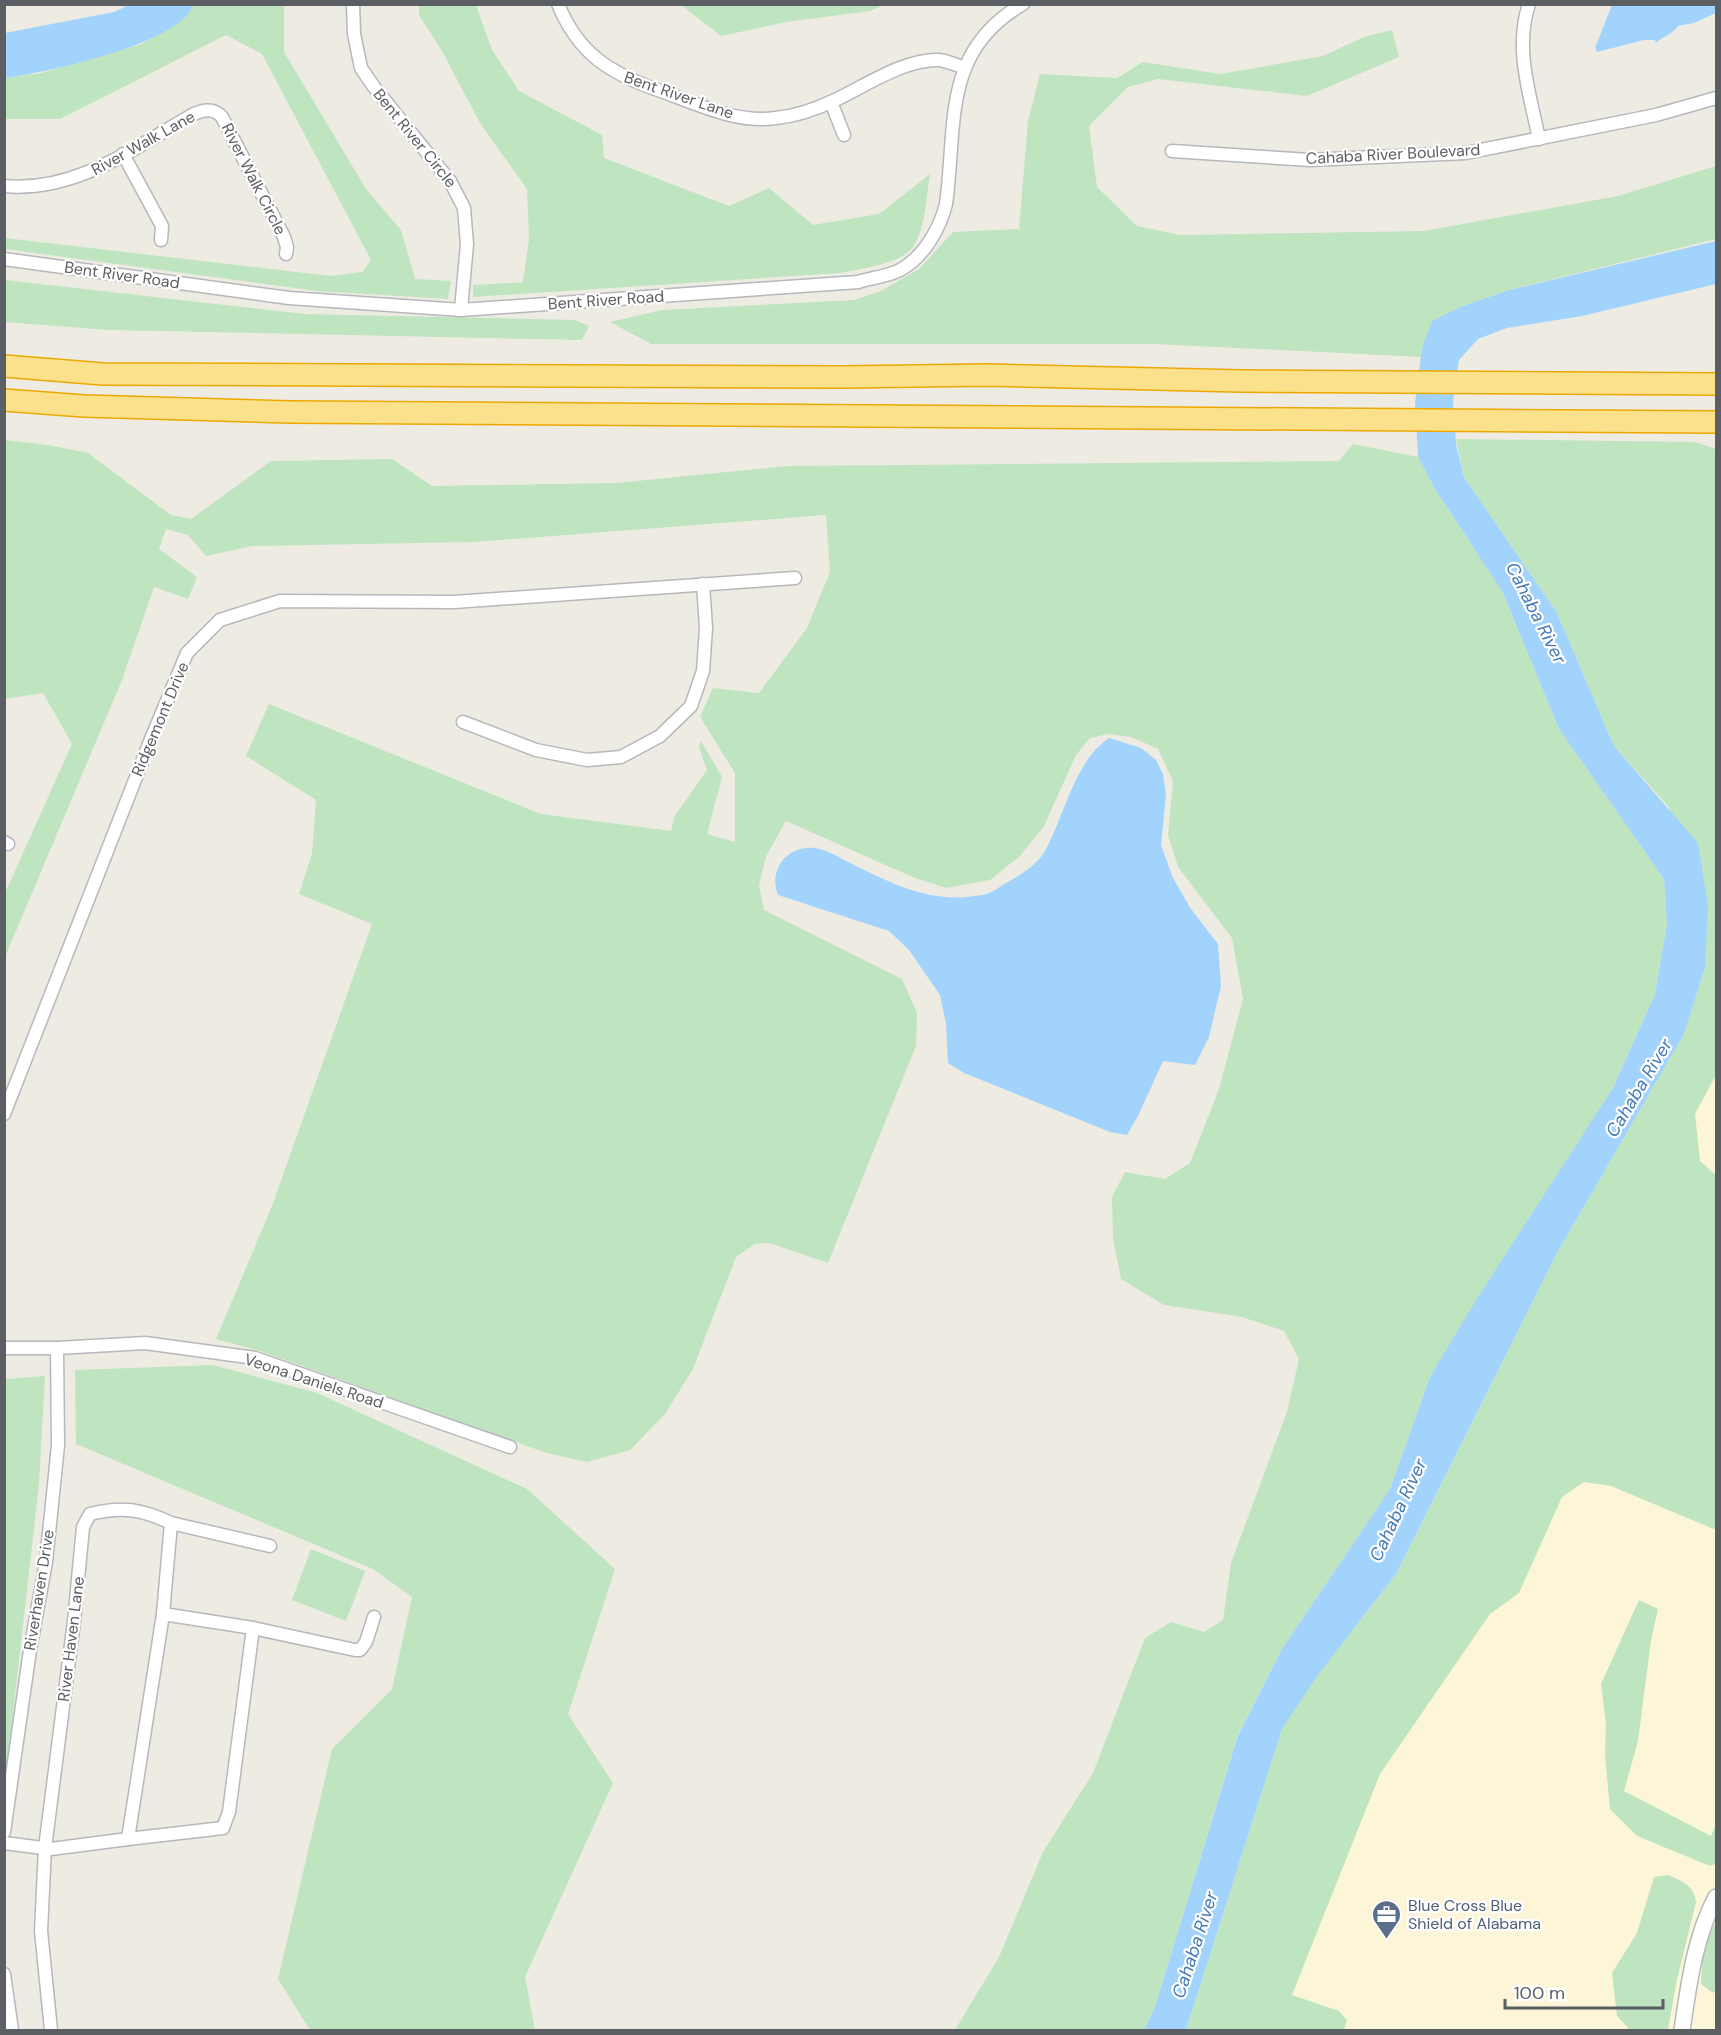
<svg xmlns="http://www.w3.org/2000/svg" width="1721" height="2035" font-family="'DM Sans',sans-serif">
	<rect width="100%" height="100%" fill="#edebe2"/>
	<!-- commercial -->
	<path fill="#fdf5d8" d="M 1716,1003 L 1716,2030 L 1231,2030 Z"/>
	<!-- green -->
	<g fill="#bfe5c0">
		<path d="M 193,5 L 284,5 L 284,52 L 366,189 L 401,230 L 415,279 L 451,281 L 448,299 L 317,291 L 5,249 L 5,238 L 331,276 L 362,272 L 371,260 L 262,54 L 226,35 L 60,119 L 5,119 L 4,78 L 41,73 L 142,44 L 191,10 Z"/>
		<path d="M 419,5 L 476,5 L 492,50 L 519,91 L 602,135 L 604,158 L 729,206 L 769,188 L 813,225 L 879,214 L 930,174 C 926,197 926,227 913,247 C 903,263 857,270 839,273 L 473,297 L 473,285 L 523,282 L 529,239 L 527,189 L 480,123 L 442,51 L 419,15 Z"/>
		<path d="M 681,5 L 883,5 L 870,11 L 786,22 L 721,36 Z"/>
		<path d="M 1392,30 L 1399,57 L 1307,96 L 1158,79 L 1128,87 L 1089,126 L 1097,187 L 1137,226 L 1180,235 L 1424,231 L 1618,196 L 1716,166 L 1716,239 L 1509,290 L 1460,307 L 1422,348 L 1421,357 L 1155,344 L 651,344 L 610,322 L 662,310 L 854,300 L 881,291 L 919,269 L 953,232 L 1019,229 L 1028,121 L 1040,74 L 1117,78 L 1143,62 L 1220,74 L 1323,56 L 1364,37 Z"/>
		<path d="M 5,280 L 305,314 L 575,320 L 589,326 L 582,340 L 108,330 L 5,322 Z"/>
		<path d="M 1456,439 L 1695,442 L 1716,449 L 1716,1075 L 1695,1114 L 1700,1161 L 1716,1175 L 1716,1530 L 1611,1486 L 1584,1482 L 1562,1497 L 1519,1593 L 1490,1614 L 1380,1774 L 1292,1995 L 1339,2011 L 1347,2020 L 1344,2030 L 1186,2030 L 1282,1729 L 1318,1675 L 1396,1574 L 1557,1253 L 1684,1034 L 1705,968 L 1669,807 L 1614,746 L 1557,613 L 1464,477 Z"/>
		<path d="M 5,440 L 48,445 L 88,453 L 171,515 L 191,519 L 271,461 L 392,459 L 432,486 L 616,483 L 787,466 L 1339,461 L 1353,444 L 1418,457 L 1435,489 L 1503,593 L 1559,729 L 1664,879 L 1667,924 L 1655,994 L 1613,1088 L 1430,1377 L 1390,1489 L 1282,1649 L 1238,1734 L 1155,2007 L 1144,2030 L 955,2030 L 999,1957 L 1043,1852 L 1093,1773 L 1145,1638 L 1171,1622 L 1204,1632 L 1223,1620 L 1231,1563 L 1287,1412 L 1299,1359 L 1284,1331 L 1242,1317 L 1164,1305 L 1121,1279 L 1113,1239 L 1112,1197 L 1125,1172 L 1165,1179 L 1190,1163 L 1219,1089 L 1243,999 L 1232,938 L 1178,867 L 1168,835 L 1173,781 L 1158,749 L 1131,737 L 1108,734 L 1090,738 L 1076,755 L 1044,826 L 1020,856 L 990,880 L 946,888 L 915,878 L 786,821 L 766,856 L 759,885 L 764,910 L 902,979 L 917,1013 L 916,1046 L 828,1263 L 769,1243 L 755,1244 L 736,1257 L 693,1369 L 665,1414 L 630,1450 L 587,1462 L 547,1453 L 260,1351 L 216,1339 L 272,1206 L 372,924 L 299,894 L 312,854 L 316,800 L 246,756 L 269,704 L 541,814 L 671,831 L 674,817 L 707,770 L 699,747 L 701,741 L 722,777 L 707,834 L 735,842 L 735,773 L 700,717 L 713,688 L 759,693 L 807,628 L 830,572 L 826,515 L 474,542 L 252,546 L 206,556 L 188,535 L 166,529 L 159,549 L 197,577 L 188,599 L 154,587 L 122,680 L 5,957 L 5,893 L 72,744 L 43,693 L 5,699 Z"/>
		<path d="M 213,1365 L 317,1393 L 527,1489 L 615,1569 L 568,1714 L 613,1783 L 525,1977 L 535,2030 L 310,2030 L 278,1979 L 332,1749 L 392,1689 L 412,1597 L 373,1569 L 76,1444 L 75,1370 Z"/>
		<path d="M 45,1376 L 39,1484 L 5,1784 L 5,1379 Z"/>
		<path d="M 311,1549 L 365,1571 L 346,1621 L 292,1600 Z"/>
		<path d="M 1639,1600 L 1658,1609 L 1651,1640 L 1638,1741 L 1624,1791 L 1711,1836 L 1716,1824 L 1716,1864 L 1710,1866 L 1637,1836 L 1610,1809 L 1605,1755 L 1606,1724 L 1601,1684 Z"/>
		<path d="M 1668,1875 C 1682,1881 1694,1885 1696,1902 L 1676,1984 L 1668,2030 L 1630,2030 L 1617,2016 L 1612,1973 L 1637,1933 L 1654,1877 Z"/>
		<path d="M 1714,1925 L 1716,1927 L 1716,1989 L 1713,1993 L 1701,1984 L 1703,1945 Z"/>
	</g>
	<!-- water -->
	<g fill="#a2d3fd">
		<path d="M 129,5 L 193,5 C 181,44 43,73 5,78 L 5,33 L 114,12 Z"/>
		<path d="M 1612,5 L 1716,5 L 1716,13 L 1694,23 L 1678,26 C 1672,35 1661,37 1656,43 L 1655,40 L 1644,40 L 1597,52 L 1595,48 Z"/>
		<path d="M 1716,241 L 1716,284 L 1582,316 L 1507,328 L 1478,339 L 1459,360 L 1453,401 L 1456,444 L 1464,477 L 1557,613 L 1614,746 L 1698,843 L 1708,905 L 1705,968 L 1684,1034 L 1557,1253 L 1396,1574 L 1318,1675 L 1282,1729 L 1186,2030 L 1144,2030 L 1155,2007 L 1238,1735 L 1282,1649 L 1390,1489 L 1430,1377 L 1476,1300 L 1613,1088 L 1655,994 L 1667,924 L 1664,879 L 1559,729 L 1503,593 L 1435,489 L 1418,457 L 1415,403 L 1422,348 L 1432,321 L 1460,307 L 1509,290 Z"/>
		<path d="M 1109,738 L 1141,748 L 1156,760 L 1163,774 L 1166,795 L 1161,845 L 1173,878 L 1191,909 L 1218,944 L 1221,986 L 1209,1037 L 1195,1065 L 1163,1061 L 1139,1114 L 1127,1135 L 1110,1132 L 964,1073 L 948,1063 L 946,1024 L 940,995 L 909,950 L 889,931 L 778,895 C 768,870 787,845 815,848 C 828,850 844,860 856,866 C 899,887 934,904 982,895 C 991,894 999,887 1006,883 C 1020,875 1037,865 1045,851 C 1064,817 1075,760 1109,738 Z"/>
	</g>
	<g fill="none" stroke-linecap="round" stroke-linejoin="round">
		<defs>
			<g id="minor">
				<path d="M 353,4 L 354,34 L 361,68 L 374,87 L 450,181 L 464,208 L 467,244 L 461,310"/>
				<path d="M 558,4 C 578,53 609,73 658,90 C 695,103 736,124 776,118 C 796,116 816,109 833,101 C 864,87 903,59 939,60 C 948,61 956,65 965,68"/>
				<path d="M 1529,4 C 1514,49 1530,94 1539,139"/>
				<path d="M 831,102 L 844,135"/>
				<path d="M 1172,151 L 1310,160 L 1466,153 L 1656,115 L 1716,98"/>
				<path d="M 123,154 L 162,226 L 161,240"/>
				<path d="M 4,186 C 76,193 135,147 194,114 C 205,109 214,108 222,117 L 284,237 L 287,247 L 286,254"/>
				<path d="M 4,259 L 289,298 L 461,310 L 858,282 C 871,278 889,276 900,270 C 924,257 940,228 946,204 C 957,125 941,51 1023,4"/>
				<path d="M 463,722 L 536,750 L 587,760 L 621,757 L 660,736 L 691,706 L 703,671 L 706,628 L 703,584"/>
				<path d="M 4,842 L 8,844"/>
				<path d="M 4,1114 L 151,739 L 187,653 L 220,620 L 280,601 L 454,602 L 795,578"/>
				<path d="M 4,1348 L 57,1348 L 145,1343 L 255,1358 L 510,1447"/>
				<path d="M 163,1614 L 253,1628 L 355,1650 L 360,1650 L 366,1642 L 374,1617"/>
				<path d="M 253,1628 L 229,1812 L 223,1828 L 128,1839 L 163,1614 L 171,1523 L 270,1546"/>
				<path d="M 4,1832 L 30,1650 L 46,1562 L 55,1475 L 58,1445 L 57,1348"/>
				<path d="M 4,1843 L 51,1849 L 128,1839"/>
				<path d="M 4,1974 L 12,2030"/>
				<path d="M 51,2030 L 41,1931 L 45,1848 L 74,1621 L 83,1527 L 90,1514 C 122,1506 141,1509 171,1523"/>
			</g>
			<path id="tertiary" d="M 1682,2030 C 1689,1984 1694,1939 1716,1897"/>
			<g id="motorway">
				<path d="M 4,366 L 103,374 L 843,377 L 988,375 L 1241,381 L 1716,384"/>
				<path d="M 4,400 L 84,406 L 291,412 L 1716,422"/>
			</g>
		</defs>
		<!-- minor casing -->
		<use href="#minor" stroke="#b5b8bd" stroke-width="15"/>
		<!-- tertiary casing -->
		<use href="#tertiary" stroke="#b5b8bd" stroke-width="18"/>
		<!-- motorway casing -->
		<use href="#motorway" stroke="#eca904" stroke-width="24"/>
		<!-- minor -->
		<use href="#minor" stroke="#fff" stroke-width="12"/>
		<!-- tertiary -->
		<use href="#tertiary" stroke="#fff" stroke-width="15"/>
		<!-- motorway -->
		<use href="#motorway" stroke="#fbe18c" stroke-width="21"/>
	</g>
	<!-- icons -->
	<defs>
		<symbol id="office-pin" viewBox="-11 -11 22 30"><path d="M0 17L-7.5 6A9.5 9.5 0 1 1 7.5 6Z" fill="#5c6f8a" stroke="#fff"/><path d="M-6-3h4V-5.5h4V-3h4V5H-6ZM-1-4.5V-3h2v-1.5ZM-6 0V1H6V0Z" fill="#fff"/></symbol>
	</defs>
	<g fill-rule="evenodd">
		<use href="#office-pin" x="1370" y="1898" width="33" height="45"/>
	</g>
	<g text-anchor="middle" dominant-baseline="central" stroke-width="4.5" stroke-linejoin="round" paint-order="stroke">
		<!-- street labels -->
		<g font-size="16" fill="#5b5e63" stroke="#fff">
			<text transform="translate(679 95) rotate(19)">Bent River Lane</text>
			<text transform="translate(415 138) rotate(51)">Bent River Circle</text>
			<text transform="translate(143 143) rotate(-29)">River Walk Lane</text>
			<text transform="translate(1393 154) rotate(-3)">Cahaba River Boulevard</text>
			<text transform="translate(254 179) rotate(63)">River Walk Circle</text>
			<text transform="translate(122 275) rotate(8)">Bent River Road</text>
			<text transform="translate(606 300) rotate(-4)">Bent River Road</text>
			<text transform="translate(160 719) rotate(-67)">Ridgemont Drive</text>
			<text transform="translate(314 1381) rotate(18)">Veona Daniels Road</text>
			<text transform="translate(39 1590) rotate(-81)">Riverhaven Drive</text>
			<text transform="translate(71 1639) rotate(-83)">River Haven Lane</text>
		</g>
		<!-- service labels -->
		<g font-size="16" fill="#4e5e75" stroke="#fff" text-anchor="start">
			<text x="1408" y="1905">Blue Cross Blue<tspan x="1408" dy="18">Shield of Alabama</tspan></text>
		</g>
		<!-- water labels -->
		<g font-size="18" font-style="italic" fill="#4279b8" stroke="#fff">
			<text transform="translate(1536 613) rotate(63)">Cahaba River</text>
			<text transform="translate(1639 1088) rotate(-59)">Cahaba River</text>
			<text transform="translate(1398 1510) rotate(-65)">Cahaba River</text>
			<text transform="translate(1195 1945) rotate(-72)">Cahaba River</text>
		</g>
	</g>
	<!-- border -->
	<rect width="1721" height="2035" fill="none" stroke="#5b5e63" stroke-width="12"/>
	<!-- scale -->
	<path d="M1505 1999v9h158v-9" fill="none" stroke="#5b5e63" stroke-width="3"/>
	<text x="1514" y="1999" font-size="18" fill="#5b5e63" stroke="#ffffff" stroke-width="4.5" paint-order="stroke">100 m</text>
</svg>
